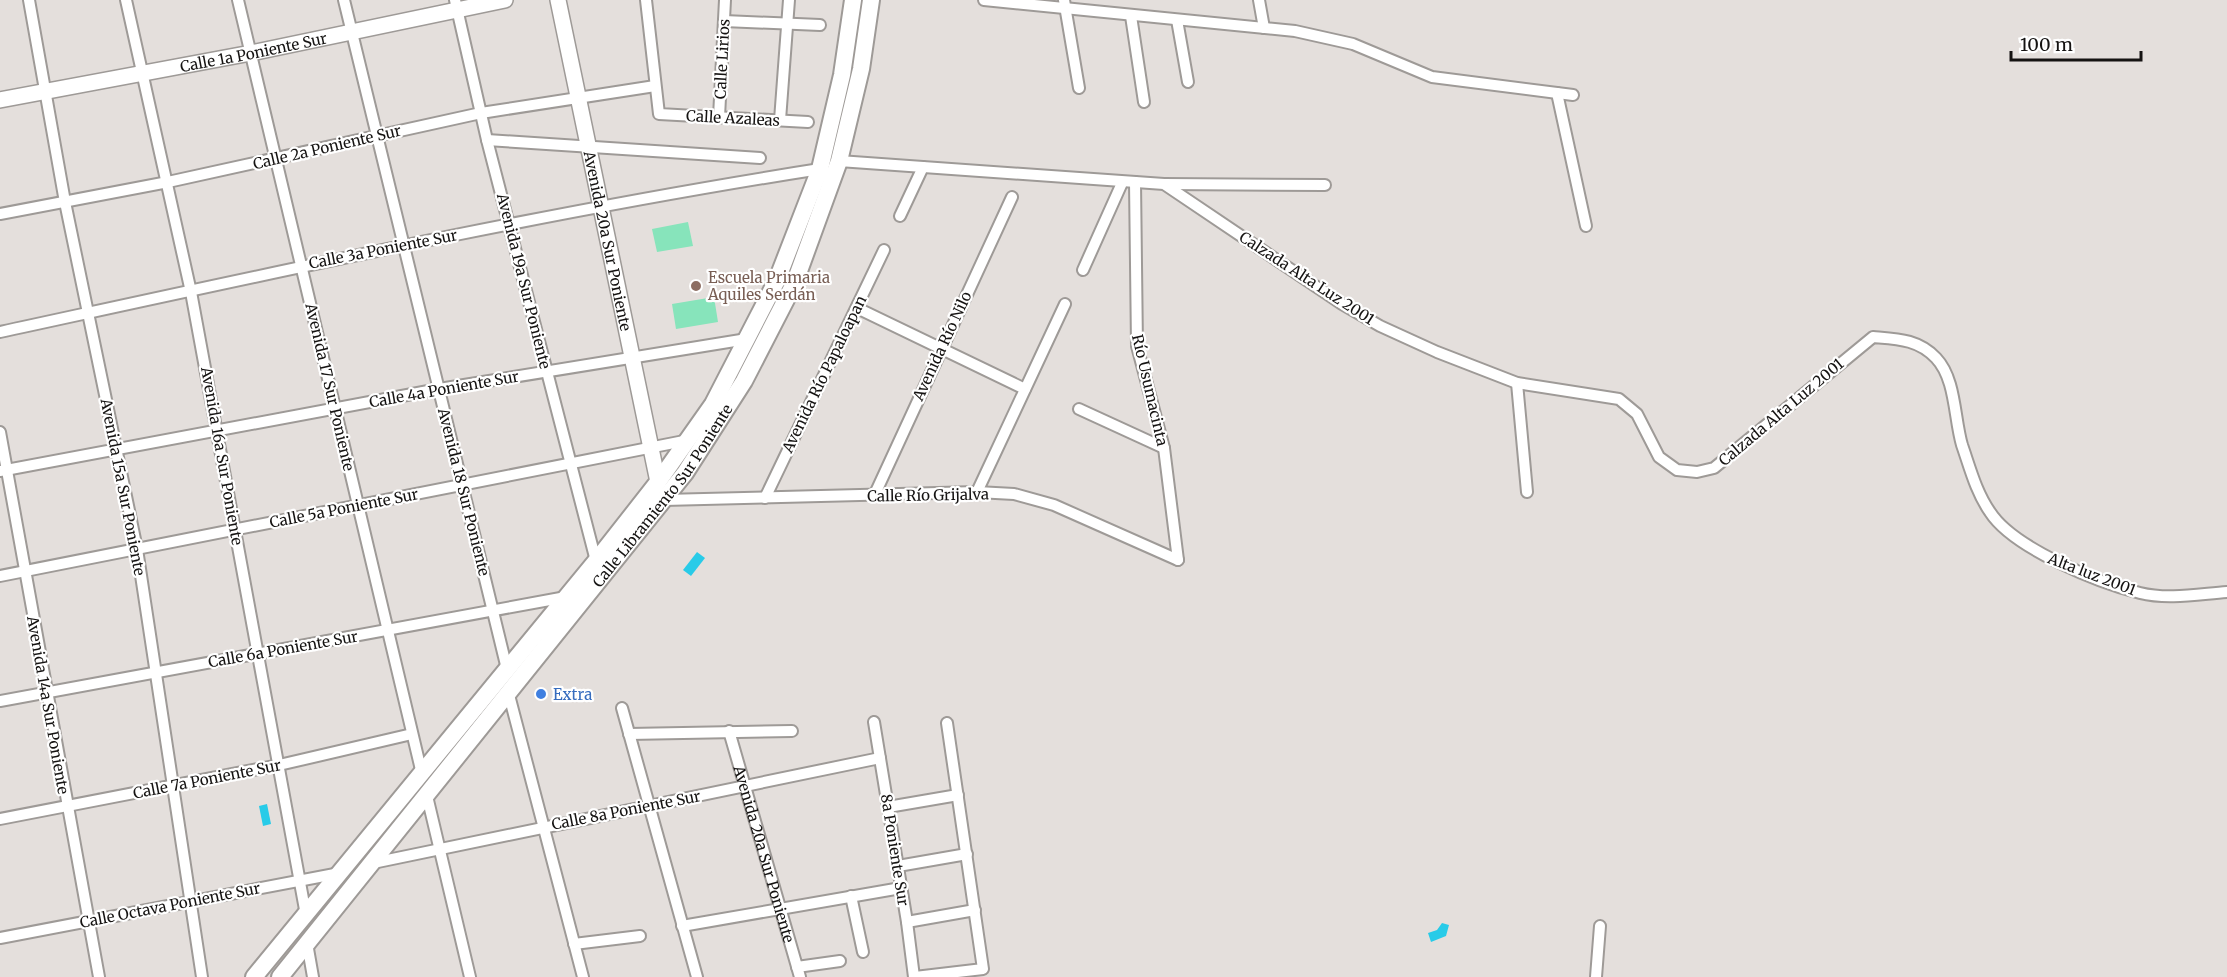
<svg xmlns="http://www.w3.org/2000/svg" width="2227" height="977" font-family="Merriweather,serif">
	<rect width="100%" height="100%" fill="#e4dfdc"/>
	<!-- green -->
	<g fill="#87e4bb">
		<path d="M 688,222 L 693,246 L 657,252 L 652,229 Z"/>
		<path d="M 714,297 L 718,322 L 676,329 L 672,304 Z"/>
	</g>
	<!-- water -->
	<g fill="#28cbe8">
		<path d="M 697,552 L 705,558 L 691,576 L 683,570 Z"/>
		<path d="M 267,804 L 271,824 L 263,826 L 259,806 Z"/>
		<path d="M 1442,923 L 1449,925 L 1446,936 L 1431,942 L 1428,933 L 1437,930 Z"/>
	</g>
	<g fill="none" stroke-linecap="round" stroke-linejoin="round">
		<defs>
			<g id="street">
				<path d="M 29,0 L 65,202 L 137,549 L 202,977"/>
				<path d="M 126,0 L 191,292 L 306,915"/>
				<path d="M 238,0 L 422,774"/>
				<path d="M 344,0 L 507,669"/>
				<path d="M 455,0 L 487,140 L 596,561"/>
				<path d="M 646,0 L 659,114 L 808,122"/>
				<path d="M 984,0 L 1295,31 L 1353,44 L 1432,77 L 1573,95"/>
				<path d="M 1064,0 L 1079,88"/>
				<path d="M 1259,0 L 1264,28"/>
				<path d="M 1131,16 L 1144,102"/>
				<path d="M 1177,20 L 1188,82"/>
				<path d="M 724,21 L 820,25"/>
				<path d="M 1557,93 L 1586,226"/>
				<path d="M 719,117 L 725,0"/>
				<path d="M 780,120 L 789,0"/>
				<path d="M 487,140 L 760,158"/>
				<path d="M 839,161 L 1164,184 L 1342,304 L 1380,326 L 1437,352 L 1517,383 L 1619,399 L 1637,414 L 1659,457 L 1677,470 L 1697,472 L 1714,468 L 1873,337 C 1897,339 1918,339 1936,358 C 1956,379 1954,418 1962,445 C 1970,468 1976,492 1990,512 C 2013,548 2099,583 2140,593 C 2168,600 2199,594 2227,592"/>
				<path d="M 1135,182 L 1137,346 L 1164,448 L 1178,560"/>
				<path d="M 1164,184 L 1325,185"/>
				<path d="M 0,214 L 168,182 L 481,113 L 655,86"/>
				<path d="M 900,216 L 923,167"/>
				<path d="M 1083,270 L 1122,183"/>
				<path d="M 857,308 L 1025,389"/>
				<path d="M 0,332 C 272,273 544,212 820,169"/>
				<path d="M 1517,383 L 1527,492"/>
				<path d="M 1079,409 L 1164,448"/>
				<path d="M 0,432 L 99,977"/>
				<path d="M 0,471 L 439,389 L 747,339"/>
				<path d="M 977,492 L 1065,304"/>
				<path d="M 874,496 L 1012,197"/>
				<path d="M 765,498 L 884,250"/>
				<path d="M 664,500 L 977,492 L 1014,494 L 1054,505 L 1178,560"/>
				<path d="M 0,576 L 689,440"/>
				<path d="M 509,695 L 583,977"/>
				<path d="M 0,701 L 566,597"/>
				<path d="M 622,708 L 697,977"/>
				<path d="M 874,722 L 907,922 L 914,977"/>
				<path id="s1" d="M 729,731 L 800,977"/>
				<path d="M 629,734 L 792,731"/>
				<path d="M 427,796 L 470,977"/>
				<path d="M 888,807 L 958,795"/>
				<path d="M 0,819 L 279,765 L 412,734"/>
				<path d="M 373,863 L 880,758"/>
				<path d="M 898,866 L 967,854"/>
				<path d="M 851,896 L 863,952"/>
				<path d="M 907,922 L 975,910"/>
				<path d="M 682,926 L 901,888"/>
				<path d="M 0,938 L 340,873"/>
				<path d="M 307,943 L 313,977"/>
				<path d="M 574,944 L 640,936"/>
				<path d="M 797,967 L 840,961"/>
				<path d="M 915,977 L 983,969 L 947,723"/>
				<path d="M 1596,977 L 1600,926"/>
			</g>
			<g id="secondary">
				<path id="s2" d="M 558,0 L 658,482"/>
				<path id="s3" d="M 0,100 L 251,53 L 505,0"/>
			</g>
			<g id="primary">
				<path d="M 254,977 L 596,561 L 658,482 L 713,404 L 777,280 L 820,169 L 842,75 L 853,0"/>
				<path id="s4" d="M 280,977 L 685,473 L 744,381 L 795,282 L 839,161 L 861,69 L 871,0"/>
			</g>
		</defs>
		<!-- street casing -->
		<use href="#street" stroke="#9e9a97" stroke-width="14"/>
		<!-- secondary casing -->
		<use href="#secondary" stroke="#9e9a97" stroke-width="18"/>
		<!-- primary casing -->
		<use href="#primary" stroke="#9e9a97" stroke-width="20"/>
		<!-- street -->
		<use href="#street" stroke="#fff" stroke-width="10"/>
		<!-- secondary -->
		<use href="#secondary" stroke="#fff" stroke-width="15"/>
		<!-- primary -->
		<use href="#primary" stroke="#fff" stroke-width="16"/>
	</g>
	<!-- markers -->
	<circle fill="#8d6e63" stroke="#fff" stroke-width="2" cx="696" cy="286" r="6"/>
	<circle fill="#3f7fe0" stroke="#fff" stroke-width="2" cx="541" cy="694" r="6"/>
	<g text-anchor="middle" dominant-baseline="central" stroke-width="4.5" stroke-linejoin="round" paint-order="stroke">
		<!-- street labels -->
		<g font-size="15" fill="#151312" stroke="#fff">
			<text stroke="none"><textPath href="#s3" startOffset="258">Calle 1a Poniente Sur</textPath></text>
			<text transform="translate(722 59) rotate(-87)">Calle Lirios</text>
			<text transform="translate(733 118) rotate(3)">Calle Azaleas</text>
			<text transform="translate(327 147) rotate(-13)">Calle 2a Poniente Sur</text>
			<text stroke="none"><textPath href="#s2" startOffset="246">Avenida 20a Sur Poniente</textPath></text>
			<text transform="translate(383 249) rotate(-11)">Calle 3a Poniente Sur</text>
			<text transform="translate(1307 278) rotate(33)">Calzada Alta Luz 2001</text>
			<text transform="translate(524 281) rotate(76)">Avenida 19a Sur Poniente</text>
			<text transform="translate(942 346) rotate(-65)">Avenida Río Nilo</text>
			<text transform="translate(824 374) rotate(-64)">Avenida Río Papaloapan</text>
			<text transform="translate(330 387) rotate(77)">Avenida 17 Sur Poniente</text>
			<text transform="translate(444 389) rotate(-10)">Calle 4a Poniente Sur</text>
			<text transform="translate(1150 390) rotate(77)">Río Usumacinta</text>
			<text transform="translate(1781 412) rotate(-40)">Calzada Alta Luz 2001</text>
			<text transform="translate(222 456) rotate(80)">Avenida 16a Sur Poniente</text>
			<text transform="translate(123 487) rotate(79)">Avenida 15a Sur Poniente</text>
			<text transform="translate(464 492) rotate(76)">Avenida 18 Sur Poniente</text>
			<text transform="translate(928 495) rotate(-1)">Calle Río Grijalva</text>
			<text stroke="none"><textPath href="#s4" startOffset="615">Calle Libramiento Sur Poniente</textPath></text>
			<text transform="translate(344 508) rotate(-11)">Calle 5a Poniente Sur</text>
			<text transform="translate(2092 574) rotate(21)">Alta luz 2001</text>
			<text transform="translate(283 649) rotate(-10)">Calle 6a Poniente Sur</text>
			<text transform="translate(48 705) rotate(80)">Avenida 14a Sur Poniente</text>
			<text transform="translate(207 779) rotate(-11)">Calle 7a Poniente Sur</text>
			<text transform="translate(626 810) rotate(-11)">Calle 8a Poniente Sur</text>
			<text transform="translate(895 850) rotate(81)">8a Poniente Sur</text>
			<text stroke="none"><textPath href="#s1" startOffset="128">Avenida 20a Sur Poniente</textPath></text>
			<text transform="translate(170 905) rotate(-11)">Calle Octava Poniente Sur</text>
		</g>
		<!-- education labels -->
		<g font-size="15" fill="#785e54" stroke="#fff" text-anchor="start">
			<text x="708" y="277">Escuela Primaria<tspan x="708" dy="17">Aquiles Serdán</tspan></text>
		</g>
		<!-- shop labels -->
		<g font-size="15" fill="#366cbe" stroke="#fff" text-anchor="start">
			<text x="553" y="694">Extra</text>
		</g>
	</g>
	<!-- scale -->
	<path d="M2011 51v9h130v-9" fill="none" stroke="#151312" stroke-width="3"/>
	<text x="2020" y="51" font-size="18" fill="#151312" stroke="#ffffff" stroke-width="4.5" paint-order="stroke">100 m</text>
</svg>
